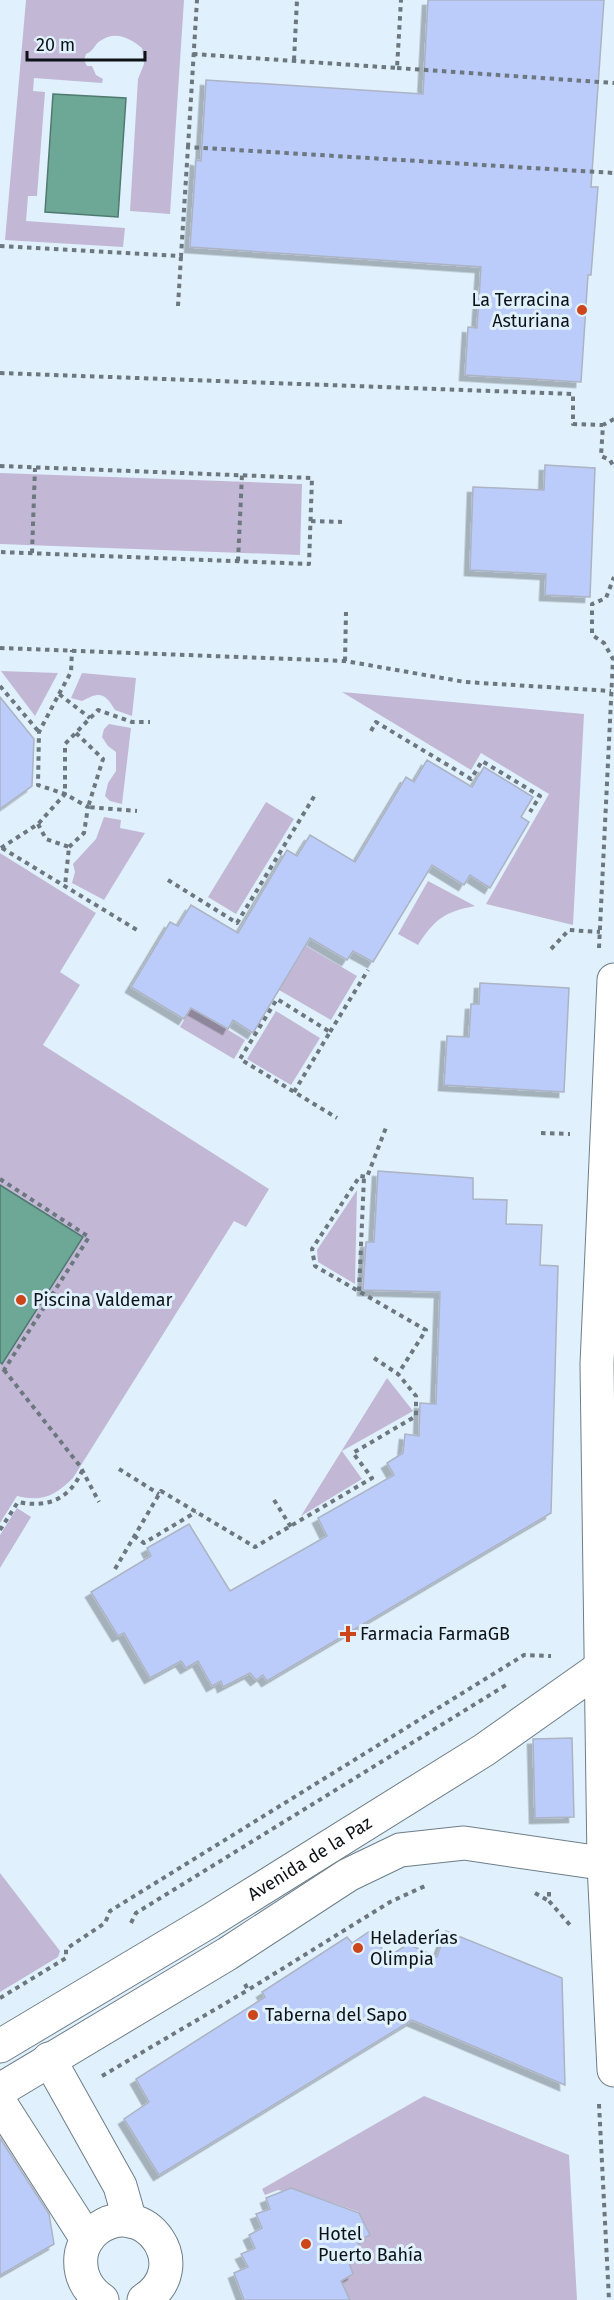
<svg xmlns="http://www.w3.org/2000/svg" width="614" height="2300" font-family="'Fira Sans',sans-serif">
	<defs>
		<filter id="shadow"><feDropShadow dx="-5.5" dy="5.5" stdDeviation="0" flood-color="#0004"/></filter>
	</defs>
	<rect width="100%" height="100%" fill="#e0f1fd"/>
	<!-- green -->
	<g fill="#c2b8d5">
		<path d="M 26,0 L 184,0 L 170,214 L 130,211 L 138,79 L 144,64 L 142,48 C 130,38 115,30 100,41 C 94,45 94,51 86,54 L 84,60 L 87,66 L 92,66 L 96,75 L 103,79 L 102,83 L 34,78 L 33,91 L 45,92 L 37,196 L 28,196 L 26,221 L 125,228 L 123,247 L 5,240 Z"/>
		<path d="M 0,473 L 302,484 L 300,555 L 0,544 Z"/>
		<path d="M 1,671 L 58,673 L 35,716 Z"/>
		<path d="M 82,673 L 136,678 L 132,716 L 115,710 C 105,693 100,691 82,701 L 71,698 Z"/>
		<path d="M 342,692 L 584,714 L 573,925 L 486,904 L 549,794 L 481,753 L 471,770 Z"/>
		<path d="M 109,724 L 131,728 L 122,804 L 110,801 L 105,796 L 108,783 L 116,771 L 116,752 L 108,746 L 102,737 L 104,729 Z"/>
		<path d="M 266,802 L 294,819 L 236,914 L 208,897 Z"/>
		<path d="M 104,817 L 121,820 L 120,828 L 145,833 L 104,900 L 72,883 L 75,872 L 73,864 L 96,839 Z"/>
		<path d="M 0,853 L 96,913 L 60,972 L 80,985 L 43,1045 L 269,1189 L 246,1227 L 234,1221 L 73,1478 C 55,1496 42,1502 17,1496 L 0,1523 Z"/>
		<path d="M 428,881 L 475,906 C 444,912 435,919 418,945 L 398,934 Z"/>
		<path d="M 306,946 L 357,976 L 331,1020 L 279,990 Z"/>
		<path d="M 191,1008 L 245,1040 L 234,1059 L 180,1027 Z"/>
		<path d="M 276,1011 L 320,1038 L 291,1085 L 247,1059 Z"/>
		<path d="M 357,1190 L 355,1284 L 318,1262 L 317,1250 Z"/>
		<path d="M 387,1378 L 413,1411 L 342,1451 L 362,1479 L 301,1516 Z"/>
		<path d="M 17,1508 L 31,1517 L 0,1568 L 0,1535 Z"/>
		<path d="M 0,1873 L 60,1951 L 58,1957 L 0,1992 Z"/>
		<path d="M 424,2096 L 569,2155 L 577,2300 L 333,2300 L 341,2281 L 353,2274 L 348,2260 L 362,2254 L 357,2241 L 370,2235 L 364,2223 L 360,2222 L 359,2212 L 291,2188 L 283,2191 L 278,2190 L 265,2195 L 262,2189 Z"/>
	</g>
	<!-- water -->
	<g fill="#6da796" stroke="#507a70" stroke-width="1.5">
		<path d="M 53,94 L 126,98 L 118,217 L 45,212 Z"/>
		<path d="M 0,1185 L 83,1237 L 2,1364 L 0,1362 Z"/>
	</g>
	<!-- building -->
	<g fill="#bbccfa" stroke="#acb3c3" stroke-width="1.5" filter="url(#shadow)">
		<path d="M 428,0 L 604,0 L 591,187 L 598,187 L 591,275 L 588,275 L 581,382 L 465,375 L 468,327 L 477,328 L 481,267 L 190,247 L 196,160 L 201,161 L 206,80 L 423,94 Z"/>
		<path d="M 545,465 L 595,468 L 590,597 L 545,595 L 546,574 L 470,570 L 473,487 L 544,490 Z"/>
		<path d="M 0,697 L 34,739 L 32,786 L 0,809 Z"/>
		<path d="M 427,760 L 472,787 L 484,767 L 533,797 L 521,817 L 529,822 L 490,888 L 470,875 L 464,885 L 432,865 L 373,962 L 353,951 L 347,960 L 310,938 L 253,1033 L 233,1020 L 228,1029 L 191,1008 L 184,1019 L 131,987 L 170,922 L 178,926 L 191,905 L 238,933 L 287,850 L 297,856 L 310,835 L 355,862 L 406,777 L 414,782 Z"/>
		<path d="M 480,983 L 569,988 L 564,1092 L 444,1085 L 447,1036 L 469,1037 L 471,1004 L 479,1004 Z"/>
		<path d="M 378,1171 L 473,1178 L 473,1199 L 507,1200 L 506,1224 L 542,1225 L 540,1265 L 558,1266 L 551,1513 L 267,1681 L 263,1675 L 256,1680 L 250,1673 L 223,1687 L 221,1681 L 212,1686 L 198,1661 L 186,1668 L 181,1661 L 150,1678 L 124,1633 L 118,1636 L 91,1592 L 151,1556 L 147,1548 L 189,1524 L 230,1591 L 327,1536 L 318,1518 L 394,1475 L 387,1463 L 403,1453 L 405,1434 L 419,1436 L 420,1403 L 436,1404 L 440,1292 L 363,1290 L 366,1242 L 374,1242 Z"/>
		<path d="M 572,1738 L 574,1817 L 535,1818 L 533,1739 Z"/>
		<path d="M 370,1931 L 388,1957 L 408,1944 L 437,1957 L 446,1931 L 562,1978 L 565,2085 L 412,2020 L 159,2175 L 124,2119 L 149,2102 L 136,2079 L 265,1997 L 262,1992 L 347,1937 L 352,1943 Z"/>
		<path d="M 0,2138 L 49,2214 L 54,2244 L 0,2275 Z"/>
		<path d="M 291,2188 L 359,2213 L 370,2235 L 357,2241 L 363,2254 L 348,2260 L 353,2274 L 341,2281 L 350,2300 L 244,2300 L 234,2273 L 248,2267 L 241,2254 L 255,2248 L 249,2235 L 262,2228 L 256,2214 L 270,2209 L 266,2198 Z"/>
	</g>
	<g fill="none" stroke-linecap="round" stroke-linejoin="round">
		<defs>
			<g id="minor">
				<path d="M 614,980 L 597,1364 L 604,1864 L 614,2070"/>
				<path id="s1" d="M 0,2046 L 208,1922 L 484,1750 L 600,1668 L 614,1668"/>
				<path d="M 49,2059 L 120,2186 L 130,2221"/>
				<path d="M 0,2090 L 227,1954 L 348,1875 L 400,1850 L 464,1843 L 614,1865"/>
				<path d="M 0,2103 L 87,2239"/>
				<path d="M 102,2300 C 87,2290 79,2275 81,2256 C 82,2246 89,2235 97,2229 C 145,2195 196,2267 144,2300"/>
			</g>
		</defs>
		<!-- minor casing -->
		<use href="#minor" stroke="#6e7e88" stroke-width="35"/>
		<!-- path -->
		<g stroke="#6c777f" stroke-width="4" stroke-dasharray="4.5 4.5" stroke-linecap="butt">
			<path d="M 193,54 L 397,68 L 401,0"/>
			<path d="M 294,60 L 297,0"/>
			<path d="M 397,68 L 614,83"/>
			<path d="M 188,147 L 197,0"/>
			<path d="M 0,246 L 181,256 L 188,147 L 614,173"/>
			<path d="M 178,306 L 181,256"/>
			<path d="M 0,373 L 573,394 L 573,424 L 603,425"/>
			<path d="M 614,419 L 603,425 L 601,456 L 610,460 L 614,467"/>
			<path d="M 0,466 L 312,478 L 309,564 L 0,552"/>
			<path d="M 311,521 L 342,522"/>
			<path d="M 32,553 L 35,468"/>
			<path d="M 238,561 L 242,475"/>
			<path d="M 0,648 L 345,661 L 465,682 L 611,691"/>
			<path d="M 345,661 L 346,612"/>
			<path d="M 0,686 L 39,732"/>
			<path d="M 59,694 L 71,672 L 72,650"/>
			<path d="M 371,731 L 376,722 L 471,779 L 482,761 L 540,796 L 530,812"/>
			<path d="M 76,733 L 103,759 L 88,807 L 137,811"/>
			<path d="M 38,824 L 46,839 L 69,847 L 65,886"/>
			<path d="M 69,847 L 84,833 L 88,807 L 65,794 L 38,785 L 39,732 L 59,694 L 90,718"/>
			<path d="M 1,848 L 38,824 L 65,794 L 65,744 L 98,710 L 132,722 L 150,722"/>
			<path d="M 2,848 L 137,930"/>
			<path d="M 168,880 L 237,923 L 315,795"/>
			<path d="M 599,948 L 613,659 L 604,643 L 592,635 L 592,604 L 606,598 L 614,577"/>
			<path d="M 551,949 L 569,930 L 600,932"/>
			<path d="M 330,1032 L 368,970"/>
			<path d="M 294,1092 L 330,1032 L 277,999 L 240,1059 L 337,1118"/>
			<path d="M 541,1133 L 570,1134"/>
			<path d="M 0,1179 L 89,1237 L 4,1370 L 0,1367"/>
			<path d="M 359,1291 L 364,1177"/>
			<path d="M 374,1358 L 398,1374"/>
			<path d="M 4,1370 L 80,1466 L 99,1502"/>
			<path d="M 119,1469 L 159,1494"/>
			<path d="M 274,1500 L 291,1527"/>
			<path d="M 0,1530 L 18,1502 C 47,1508 69,1500 82,1471"/>
			<path d="M 134,1536 L 144,1543 L 196,1512"/>
			<path d="M 115,1569 L 161,1491 L 255,1547 L 372,1478 L 353,1453 L 416,1416 L 416,1396 L 398,1374 L 426,1330 L 315,1266 L 312,1249 L 360,1176 L 367,1177 L 387,1125"/>
			<path d="M 549,1892 L 549,1901 L 570,1925"/>
			<path d="M 535,1893 L 549,1901"/>
			<path d="M 131,1923 L 136,1913 L 506,1685"/>
			<path d="M 245,1984 L 248,1990 L 390,1902 L 425,1886"/>
			<path d="M 0,1998 L 66,1958 L 66,1949 L 105,1923 L 110,1911 L 524,1655 L 551,1656"/>
			<path d="M 102,2076 L 248,1990"/>
			<path d="M 599,2104 L 609,2300"/>
		</g>
		<!-- minor -->
		<use href="#minor" stroke="#fff" stroke-width="33"/>
	</g>
	<!-- markers -->
	<g fill="#cd451a" stroke="#e0f1fd" stroke-width="2">
		<circle cx="582" cy="310" r="6"/>
		<circle cx="21" cy="1300" r="6"/>
		<path d="M345 1625h6v6h6v6h-6v6h-6v-6h-6v-6h6z"/>
		<circle cx="358" cy="1948" r="6"/>
		<circle cx="253" cy="2015" r="6"/>
		<circle cx="306" cy="2244" r="6"/>
	</g>
	<g text-anchor="middle" dominant-baseline="central" stroke-width="6" stroke-linejoin="round" paint-order="stroke">
		<!-- poi labels -->
		<g font-size="18" fill="#0c1216" stroke="#e0f1fd" text-anchor="start">
			<text x="570" y="300" text-anchor="end">La Terracina<tspan x="570" dy="21">Asturiana</tspan></text>
			<text x="33" y="1300">Piscina Valdemar</text>
			<text x="360" y="1634">Farmacia FarmaGB</text>
			<text x="370" y="1938">Heladerías<tspan x="370" dy="21">Olimpia</tspan></text>
			<text x="265" y="2015">Taberna del Sapo</text>
			<text x="318" y="2234">Hotel<tspan x="318" dy="21">Puerto Bahía</tspan></text>
		</g>
		<!-- street labels -->
		<g font-size="18" fill="#0c1216" stroke="#e0f1fd">
			<text stroke="none"><textPath href="#s1" startOffset="362">Avenida de la Paz</textPath></text>
		</g>
	</g>
	<!-- scale -->
	<path d="M27 51v9h118v-9" fill="none" stroke="#0c1216" stroke-width="3"/>
	<text x="36" y="51" font-size="18" fill="#0c1216" stroke="#e0f1fd" stroke-width="4.5" paint-order="stroke">20 m</text>
</svg>
